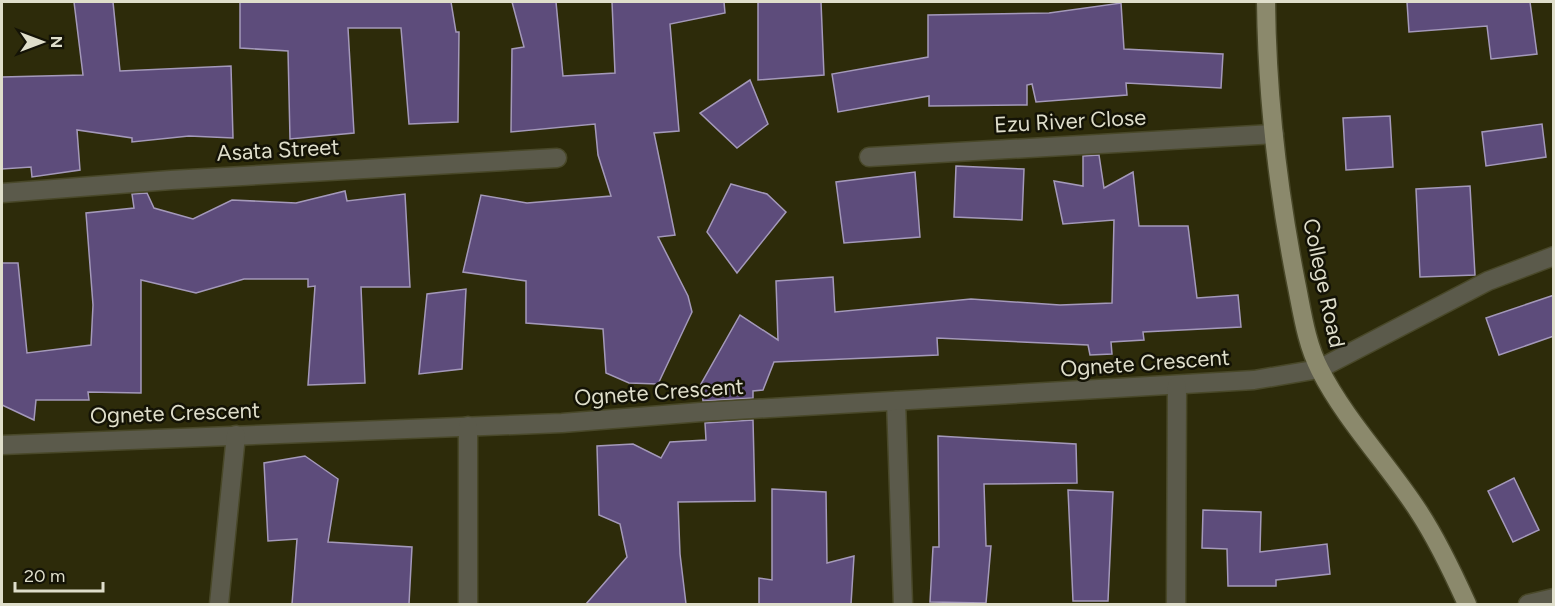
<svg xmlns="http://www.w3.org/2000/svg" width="1555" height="606" font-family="Figtree,sans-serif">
	<rect width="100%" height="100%" fill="#2d2b0a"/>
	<!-- building -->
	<g fill="#5d4c7b" stroke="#a499ba" stroke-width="1.5">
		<path d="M 74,2 L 113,2 L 120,71 L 231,66 L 233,138 L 189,136 L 132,142 L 132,138 L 77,130 L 80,170 L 32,177 L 31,167 L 2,169 L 2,77 L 83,75 Z"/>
		<path d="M 240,2 L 451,2 L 456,32 L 459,32 L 458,122 L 409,124 L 401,28 L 348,28 L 354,133 L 290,139 L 288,51 L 240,48 Z"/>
		<path d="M 512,2 L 556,2 L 563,76 L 615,73 L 612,2 L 724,2 L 725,13 L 670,24 L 679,131 L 654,133 L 675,235 L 658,237 L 688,296 L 692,312 L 658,384 L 629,383 L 606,373 L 603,329 L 526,323 L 526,281 L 463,272 L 481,195 L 527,203 L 611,196 L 598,155 L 595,124 L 511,132 L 512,49 L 524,47 Z"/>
		<path d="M 758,2 L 821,2 L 824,75 L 758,80 Z"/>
		<path d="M 1407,2 L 1530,2 L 1537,54 L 1491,59 L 1487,26 L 1409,32 Z"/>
		<path d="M 1121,3 L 1124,49 L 1223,54 L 1221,88 L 1126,83 L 1127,95 L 1036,102 L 1032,84 L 1027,85 L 1027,105 L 929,106 L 929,96 L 838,112 L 832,74 L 928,57 L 928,15 L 1049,13 Z"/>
		<path d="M 750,80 L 768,124 L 737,148 L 700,113 Z"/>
		<path d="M 1390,116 L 1393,167 L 1346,170 L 1343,118 Z"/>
		<path d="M 1542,124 L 1546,157 L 1486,166 L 1482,132 Z"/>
		<path d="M 1099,155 L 1104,188 L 1133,172 L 1139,226 L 1188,226 L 1197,298 L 1238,295 L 1241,327 L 1143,332 L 1144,340 L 1111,342 L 1112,354 L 1090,355 L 1088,345 L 937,338 L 938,355 L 774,362 L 763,390 L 753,391 L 753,398 L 703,401 L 701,384 L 740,315 L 778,340 L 776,281 L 833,277 L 835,312 L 971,299 L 1060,305 L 1112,303 L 1114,220 L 1063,224 L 1054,181 L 1083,186 L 1083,156 Z"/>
		<path d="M 956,166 L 1024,169 L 1022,220 L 954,217 Z"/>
		<path d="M 915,172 L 920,237 L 844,243 L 836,182 Z"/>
		<path d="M 731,184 L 767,194 L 786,212 L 737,273 L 707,232 Z"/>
		<path d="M 1470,186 L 1475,275 L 1420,277 L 1416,189 Z"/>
		<path d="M 345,191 L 347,201 L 405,194 L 410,287 L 361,287 L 365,383 L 308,385 L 315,286 L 308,287 L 308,279 L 244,279 L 196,293 L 141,280 L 141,393 L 88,392 L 89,400 L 36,400 L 34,420 L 2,405 L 2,263 L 18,263 L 27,353 L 91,345 L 93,305 L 86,213 L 134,208 L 132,194 L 147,193 L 154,208 L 193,219 L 232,200 L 296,203 Z"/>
		<path d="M 466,289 L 462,369 L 419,374 L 427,294 Z"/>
		<path d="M 1554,295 L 1554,336 L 1499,355 L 1486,318 Z"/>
		<path d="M 753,420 L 755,501 L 678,502 L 680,554 L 686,604 L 586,604 L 627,557 L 620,524 L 599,515 L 597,446 L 633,444 L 661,458 L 670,442 L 706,440 L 705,423 Z"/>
		<path d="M 938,436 L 1076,444 L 1077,483 L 984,484 L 986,546 L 991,546 L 986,603 L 930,602 L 933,547 L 939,547 Z"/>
		<path d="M 305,456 L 338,479 L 328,542 L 412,547 L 409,604 L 292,604 L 297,539 L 268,541 L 264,463 Z"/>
		<path d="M 1514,478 L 1539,530 L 1513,542 L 1488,491 Z"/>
		<path d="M 772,489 L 826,492 L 827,563 L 854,556 L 851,604 L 759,604 L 759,578 L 772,580 Z"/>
		<path d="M 1068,490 L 1113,492 L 1108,601 L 1073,601 Z"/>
		<path d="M 1203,510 L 1261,512 L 1260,552 L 1327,544 L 1330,574 L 1276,580 L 1276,586 L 1228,586 L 1227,549 L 1202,548 Z"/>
	</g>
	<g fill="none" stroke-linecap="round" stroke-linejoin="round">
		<defs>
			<g id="minor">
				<path d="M 869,157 L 1274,134"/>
				<path d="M 2,193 L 171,180 L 557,158"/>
				<path d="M 896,401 L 903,604"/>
				<path d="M 2,445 L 562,423 L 701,412 L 1254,380 L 1319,369 L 1488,281 L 1554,256"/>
				<path d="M 219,604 L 236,435"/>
				<path d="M 468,604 L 468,426"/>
				<path d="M 1176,604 L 1177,386"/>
				<path d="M 1528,604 L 1554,598"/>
			</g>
			<path id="major" d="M 1266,2 C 1267,95 1278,190 1296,282 C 1302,311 1306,343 1320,370 C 1346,421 1388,464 1419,512 C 1438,541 1453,573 1467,604"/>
		</defs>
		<!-- minor casing -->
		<use href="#minor" stroke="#494829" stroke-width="21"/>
		<!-- major casing -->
		<use href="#major" stroke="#494829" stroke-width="21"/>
		<!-- minor -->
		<use href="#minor" stroke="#5b5a4b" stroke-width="18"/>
		<!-- major -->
		<use href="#major" stroke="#8b896c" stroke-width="18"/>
	</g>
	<g text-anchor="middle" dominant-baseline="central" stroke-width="5" stroke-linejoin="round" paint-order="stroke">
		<!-- street labels -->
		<g font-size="22" fill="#dfdecb" stroke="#141306">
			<text transform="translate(1070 121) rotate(-3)">Ezu River Close</text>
			<text transform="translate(278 150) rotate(-3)">Asata Street</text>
			<text transform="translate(1324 283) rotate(78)">College Road</text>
			<text transform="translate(1145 363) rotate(-4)">Ognete Crescent</text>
			<text transform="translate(659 392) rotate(-4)">Ognete Crescent</text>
			<text transform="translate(175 413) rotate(-2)">Ognete Crescent</text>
		</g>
	</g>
	<!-- border -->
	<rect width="1555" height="606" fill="none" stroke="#dfdecb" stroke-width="6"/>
	<!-- north arrow -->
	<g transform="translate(42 42) rotate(90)" stroke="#141306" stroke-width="4.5" paint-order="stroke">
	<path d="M0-4.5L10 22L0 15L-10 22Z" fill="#dfdecb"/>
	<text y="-9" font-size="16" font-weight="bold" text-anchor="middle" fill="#dfdecb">N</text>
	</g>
	<!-- scale -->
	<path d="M15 582v9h88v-9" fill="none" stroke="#dfdecb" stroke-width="3"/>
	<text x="24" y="582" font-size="18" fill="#dfdecb" stroke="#141306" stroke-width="4.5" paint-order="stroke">20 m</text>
</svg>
